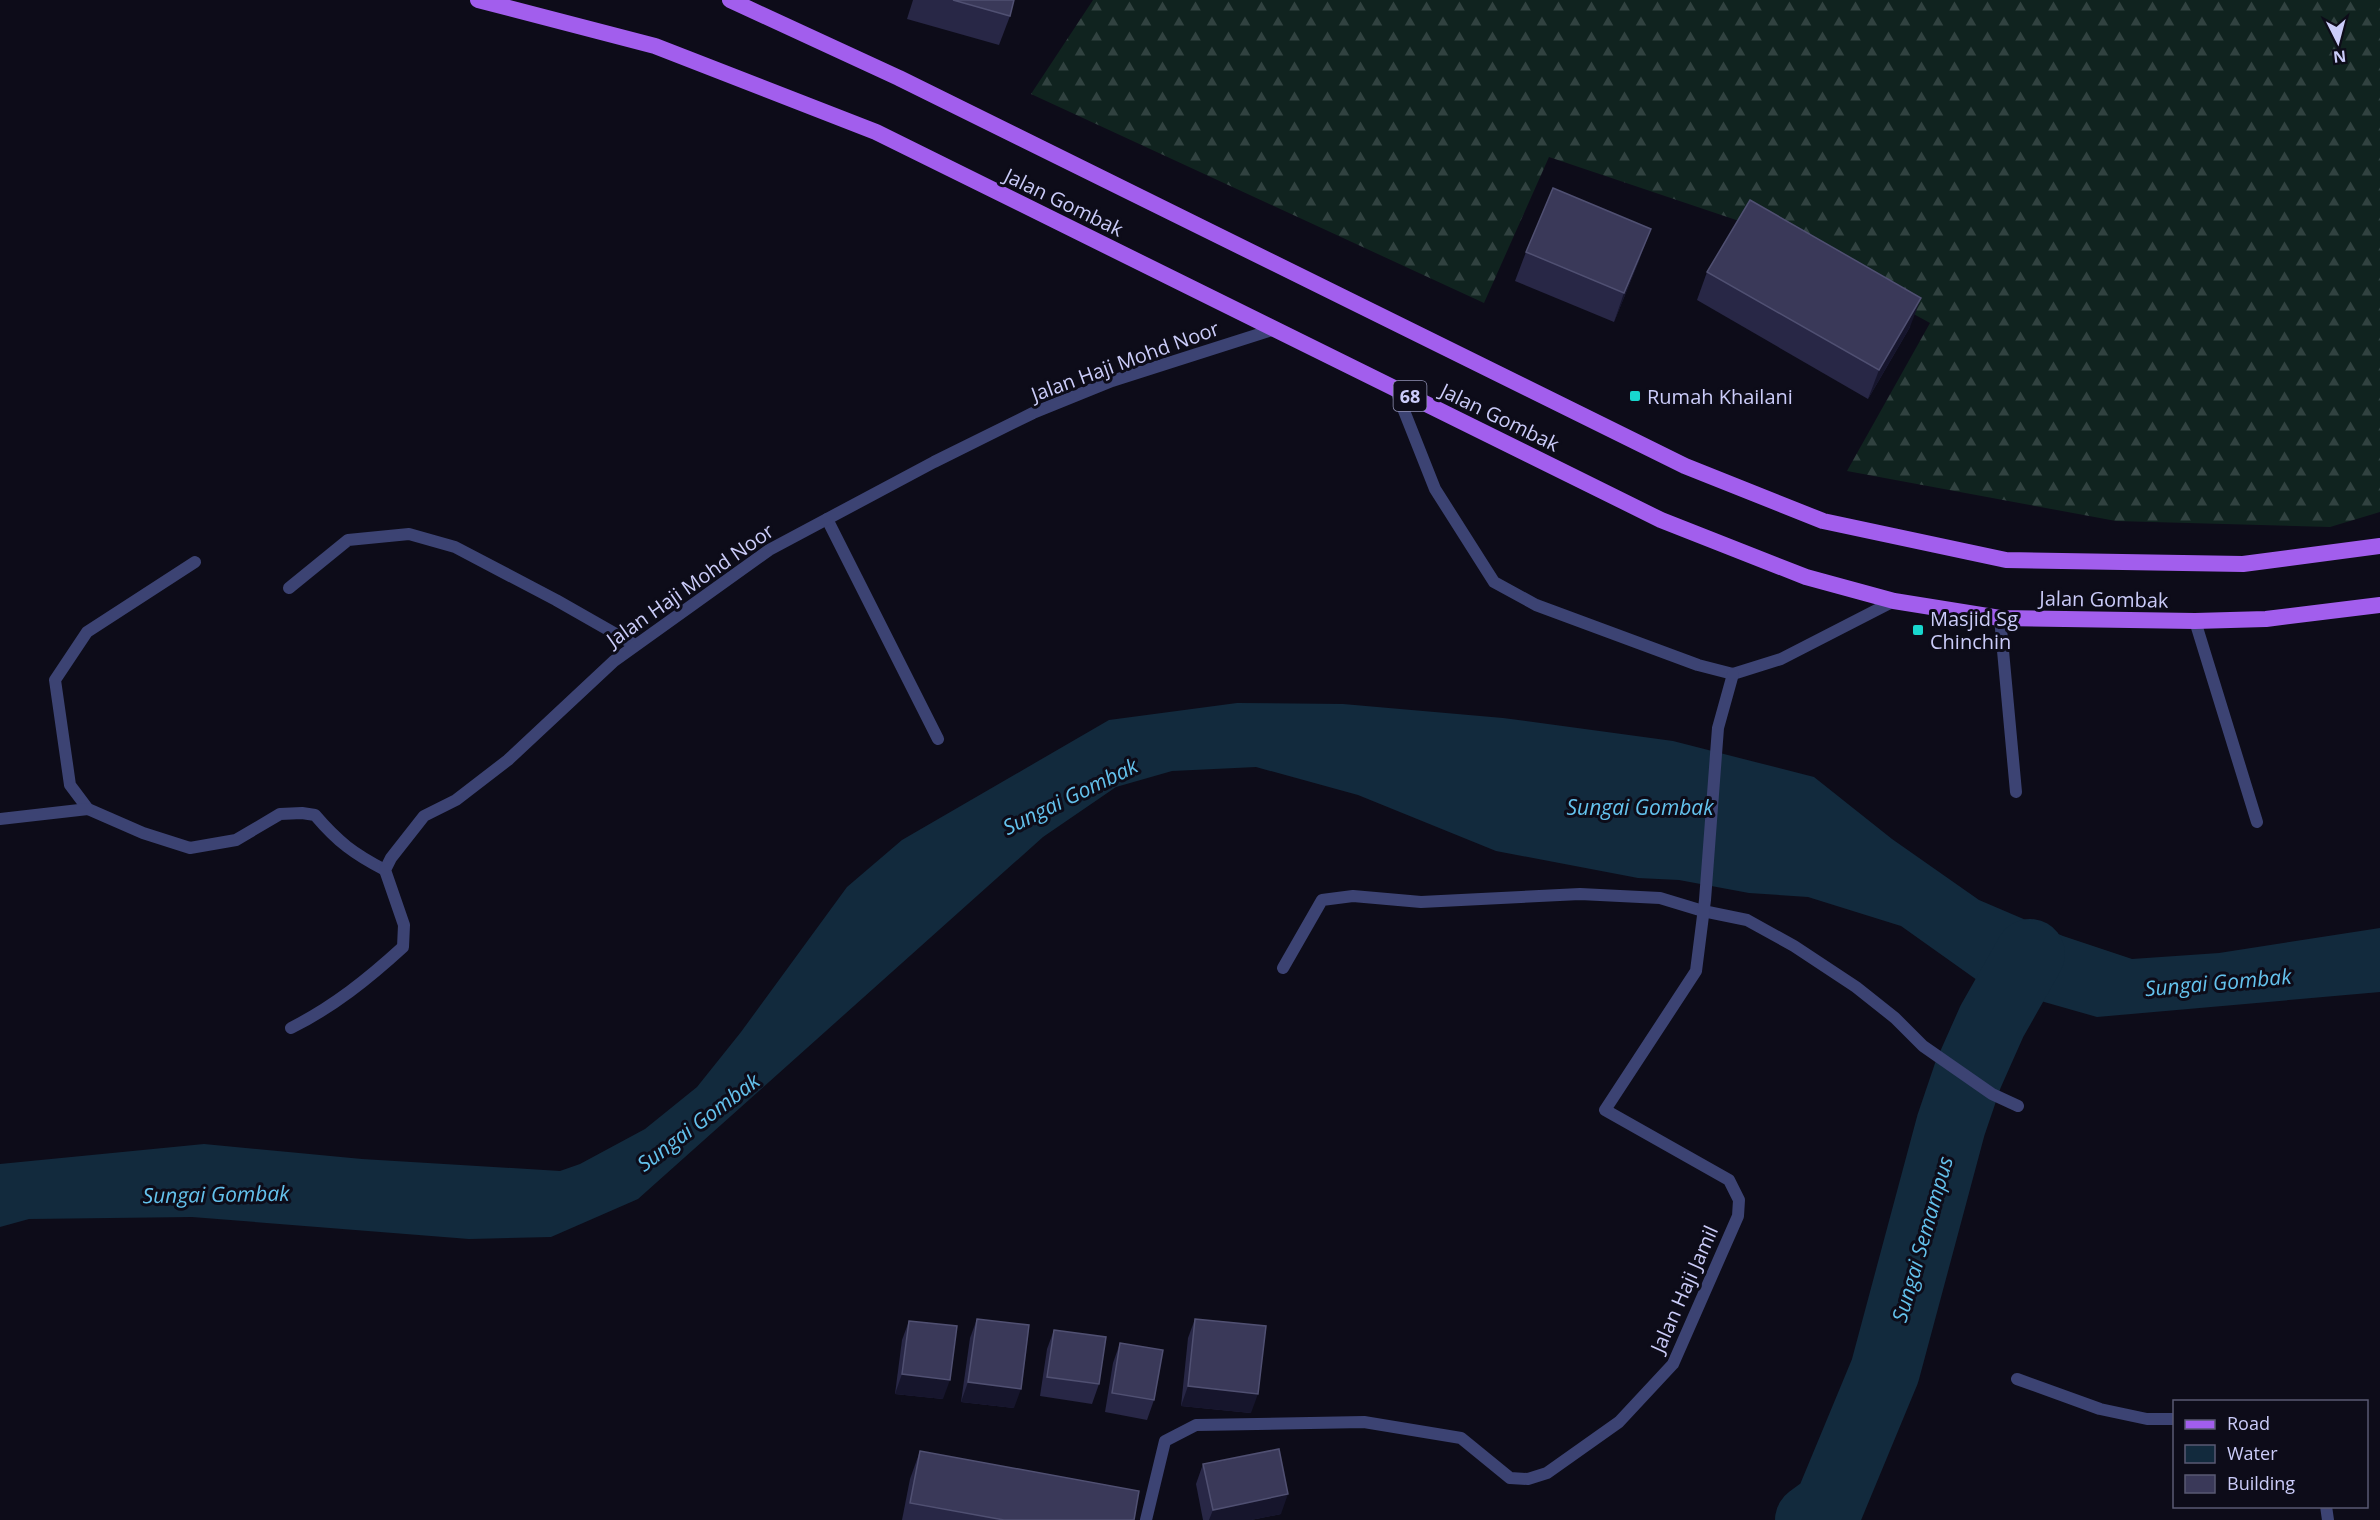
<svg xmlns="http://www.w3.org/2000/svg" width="2380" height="1520" font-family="'Open Sans',sans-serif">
	<defs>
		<pattern id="forest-firs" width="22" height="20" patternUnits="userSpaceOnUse" patternTransform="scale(1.5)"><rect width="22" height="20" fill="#10231f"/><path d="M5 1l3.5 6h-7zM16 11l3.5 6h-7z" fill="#314240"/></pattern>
	</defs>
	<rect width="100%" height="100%" fill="#0d0c19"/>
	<!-- forest -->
	<path fill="url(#forest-firs)" d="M 1093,0 L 2380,0 L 2380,512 L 2330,527 L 2116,521 L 1847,471 L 1930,323 L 1754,226 L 1549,157 L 1484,303 L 1031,94 Z"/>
	<!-- water -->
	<path fill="#122a3d" d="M 1237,703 L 1343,704 L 1503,718 L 1673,741 L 1814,777 L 1892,839 L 1979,900 L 2063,936 L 2132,959 L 2219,953 L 2380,928 L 2380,992 L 2097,1017 L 1984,985 L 1901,926 L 1808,897 L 1749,893 L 1679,880 L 1638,878 L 1496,851 L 1358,795 L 1256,767 L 1172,771 L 1116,787 L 1043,837 L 638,1199 L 551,1237 L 469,1239 L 192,1217 L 29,1219 L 0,1227 L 0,1164 L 204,1144 L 362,1159 L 560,1171 L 580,1164 L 645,1129 L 697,1087 L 741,1032 L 847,887 L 902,840 L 1109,720 Z"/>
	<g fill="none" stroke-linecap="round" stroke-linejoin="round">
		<!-- river -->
		<path stroke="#122a3d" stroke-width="70" d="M 1810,1520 L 1829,1506 L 1885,1371 L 1951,1125 L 1968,1075 L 1992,1021 L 2030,954"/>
		<!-- service -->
		<g stroke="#3c4373" stroke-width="12">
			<path d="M 2000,618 L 2016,792"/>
			<path d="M 2195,621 L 2257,822"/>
		</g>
		<!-- minor -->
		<g stroke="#3c4373" stroke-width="12">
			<path d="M 1395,388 L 1435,489 L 1494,582 L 1536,605 L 1698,665 L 1733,674 L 1781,659 L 1894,601"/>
			<path d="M 827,519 L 938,739"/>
			<path d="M 195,562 L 87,632 L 55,680 L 70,785 L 88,809 L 143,833 L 190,848 L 236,840 L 280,814 L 302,813 L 315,815 C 338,842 354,854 385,870"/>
			<path d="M 289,588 L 348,540 L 409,534 L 455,547 L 556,600 L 635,645"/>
			<path d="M 0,819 L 88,809"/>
			<path d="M 1283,968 L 1322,900 L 1353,896 L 1421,902 L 1580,894 L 1660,898 L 1703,911 L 1747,920 L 1794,946 L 1856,987 L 1895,1018 L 1923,1046 L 1992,1094 L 2018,1106"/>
			<path d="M 291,1028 C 333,1007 368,979 403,947 L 404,925 L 385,870 L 391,858 L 424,816 L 456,800 L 508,760 L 614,661 L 769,550 L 934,462 L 1033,413 L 1112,381 L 1275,329"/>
			<path d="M 2017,1379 L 2100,1409 L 2147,1419 L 2174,1419"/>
			<path d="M 2326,1506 L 2328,1520"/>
			<path d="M 1146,1520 L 1165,1441 L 1196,1425 L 1364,1422 L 1461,1438 L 1510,1478 L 1528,1479 L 1547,1473 L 1619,1422 L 1673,1364 L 1738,1216 L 1739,1200 L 1729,1180 L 1605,1110 L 1696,971 L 1705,900 L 1718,728 L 1733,674"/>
		</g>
		<!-- primary -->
		<g stroke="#a25eed" stroke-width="16">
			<path d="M 478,0 L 655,46 L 876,132 L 1661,520 L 1806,577 L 1894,601 L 2000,618 L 2195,621 L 2266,619 L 2380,605"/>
			<path d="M 730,0 L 899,78 L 1685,466 L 1823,521 L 2006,560 L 2243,564 L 2380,546"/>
		</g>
	</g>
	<!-- wall -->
	<g fill="#282746">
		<path d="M 913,0 L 1014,0 L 1010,16 L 999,45 L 907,19 Z"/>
		<path d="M 1526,252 L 1640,258 L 1614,322 L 1515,281 Z"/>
		<path d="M 1707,272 L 1910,327 L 1868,399 L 1697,300 Z"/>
		<path d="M 977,1319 L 1014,1408 L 961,1402 L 970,1338 Z"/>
		<path d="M 1195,1319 L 1251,1413 L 1181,1406 L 1188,1338 Z"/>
		<path d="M 909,1321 L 943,1399 L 895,1394 L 902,1340 Z"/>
		<path d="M 1054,1330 L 1099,1384 L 1092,1404 L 1040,1396 L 1047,1349 Z"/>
		<path d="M 1120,1343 L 1154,1400 L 1147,1420 L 1105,1412 L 1113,1363 Z"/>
		<path d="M 920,1451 L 1134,1520 L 902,1520 L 910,1479 Z"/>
		<path d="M 1203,1464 L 1281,1514 L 1251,1520 L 1203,1520 L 1196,1484 Z"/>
	</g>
	<!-- shaded-wall -->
	<g fill="#16152c">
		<path d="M 1651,229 L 1640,258 L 1614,322 L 1624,293 Z"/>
		<path d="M 1921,298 L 1910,327 L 1868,399 L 1879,370 Z"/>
		<path d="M 902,1374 L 950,1380 L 943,1399 L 895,1394 Z"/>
		<path d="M 968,1382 L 1021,1389 L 1014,1408 L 961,1402 Z"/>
		<path d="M 1188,1386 L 1258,1394 L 1251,1413 L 1181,1406 Z"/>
		<path d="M 1288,1494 L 1281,1514 L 1251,1520 L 1209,1520 L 1213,1510 Z"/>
	</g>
	<!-- building -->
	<g fill="#3a3959" stroke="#505072" stroke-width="1.5">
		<path d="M 953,0 L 1014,0 L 1010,16 Z"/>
		<path d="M 1553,188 L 1651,229 L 1624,293 L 1526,252 Z"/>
		<path d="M 1750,200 L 1921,298 L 1879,370 L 1707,272 Z"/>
		<path d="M 977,1319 L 1029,1325 L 1021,1389 L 968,1382 Z"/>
		<path d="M 1195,1319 L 1266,1326 L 1258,1394 L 1188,1386 Z"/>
		<path d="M 909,1321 L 957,1326 L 950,1380 L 902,1374 Z"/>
		<path d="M 1054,1330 L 1106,1337 L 1099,1384 L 1047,1377 Z"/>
		<path d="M 1120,1343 L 1163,1350 L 1154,1400 L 1112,1393 Z"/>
		<path d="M 1279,1449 L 1288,1494 L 1213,1510 L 1203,1464 Z"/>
		<path d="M 920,1451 L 1139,1491 L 1134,1520 L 1004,1520 L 910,1503 Z"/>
	</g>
	<!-- markers -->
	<g fill="#18d7ce" stroke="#0d0c19" stroke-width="2">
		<rect x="1629" y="390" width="12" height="12" rx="3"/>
		<rect x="1912" y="624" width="12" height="12" rx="3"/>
	</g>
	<g text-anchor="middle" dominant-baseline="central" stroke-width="6" stroke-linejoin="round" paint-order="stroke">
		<!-- shield labels -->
		<rect fill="#0d0c19" stroke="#9292b6" stroke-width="1.5" x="1393.5" y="381" width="33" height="30" rx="4.5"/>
		<g font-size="18" font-weight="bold" fill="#cbccf9">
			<text x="1410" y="396">68</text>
		</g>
		<!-- street labels -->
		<g font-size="20" fill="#cbccf9" stroke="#0d0c19">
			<text transform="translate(1064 202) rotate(26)">Jalan Gombak</text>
			<text transform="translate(1125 361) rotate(-20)">Jalan Haji Mohd Noor</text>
			<text transform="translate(1500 417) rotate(26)">Jalan Gombak</text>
			<text transform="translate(690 585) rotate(-35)">Jalan Haji Mohd Noor</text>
			<text transform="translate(2104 599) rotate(1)">Jalan Gombak</text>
			<text transform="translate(1684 1289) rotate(-66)">Jalan Haji Jamil</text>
		</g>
		<!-- poi labels -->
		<g font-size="20" fill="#cbccf9" stroke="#0d0c19" text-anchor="start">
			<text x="1647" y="396">Rumah Khailani</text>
			<text x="1930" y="618">Masjid Sg<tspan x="1930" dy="23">Chinchin</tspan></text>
		</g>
		<!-- water labels -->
		<g font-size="21" font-style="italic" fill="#64c2ed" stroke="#0d0c19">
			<text transform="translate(1070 796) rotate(-26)">Sungai Gombak</text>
			<text x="1640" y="807">Sungai Gombak</text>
			<text transform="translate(2218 982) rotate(-5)">Sungai Gombak</text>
			<text transform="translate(698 1122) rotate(-37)">Sungai Gombak</text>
			<text transform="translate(216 1194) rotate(-1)">Sungai Gombak</text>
			<text transform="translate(1922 1239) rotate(-74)">Sungai Semampus</text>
		</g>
	</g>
	<!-- legend -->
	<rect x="2173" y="1400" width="195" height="108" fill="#0d0c19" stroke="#595973" stroke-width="1.5"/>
	<rect x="2185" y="1420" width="30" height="9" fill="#a25eed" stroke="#595973" stroke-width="1.5"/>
	<text x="2227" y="1430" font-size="18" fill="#cbccf9">Road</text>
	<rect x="2185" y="1445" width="30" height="18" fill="#122a3d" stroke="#595973" stroke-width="1.5"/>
	<text x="2227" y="1460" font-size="18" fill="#cbccf9">Water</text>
	<rect x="2185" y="1475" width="30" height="18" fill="#3a3959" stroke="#595973" stroke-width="1.5"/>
	<text x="2227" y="1490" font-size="18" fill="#cbccf9">Building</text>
	<!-- north arrow -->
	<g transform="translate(2338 42) rotate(174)" stroke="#0d0c19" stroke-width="4.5" paint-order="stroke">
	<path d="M0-4.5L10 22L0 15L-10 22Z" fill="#cbccf9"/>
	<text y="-9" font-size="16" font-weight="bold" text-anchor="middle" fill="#cbccf9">N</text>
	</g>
</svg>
